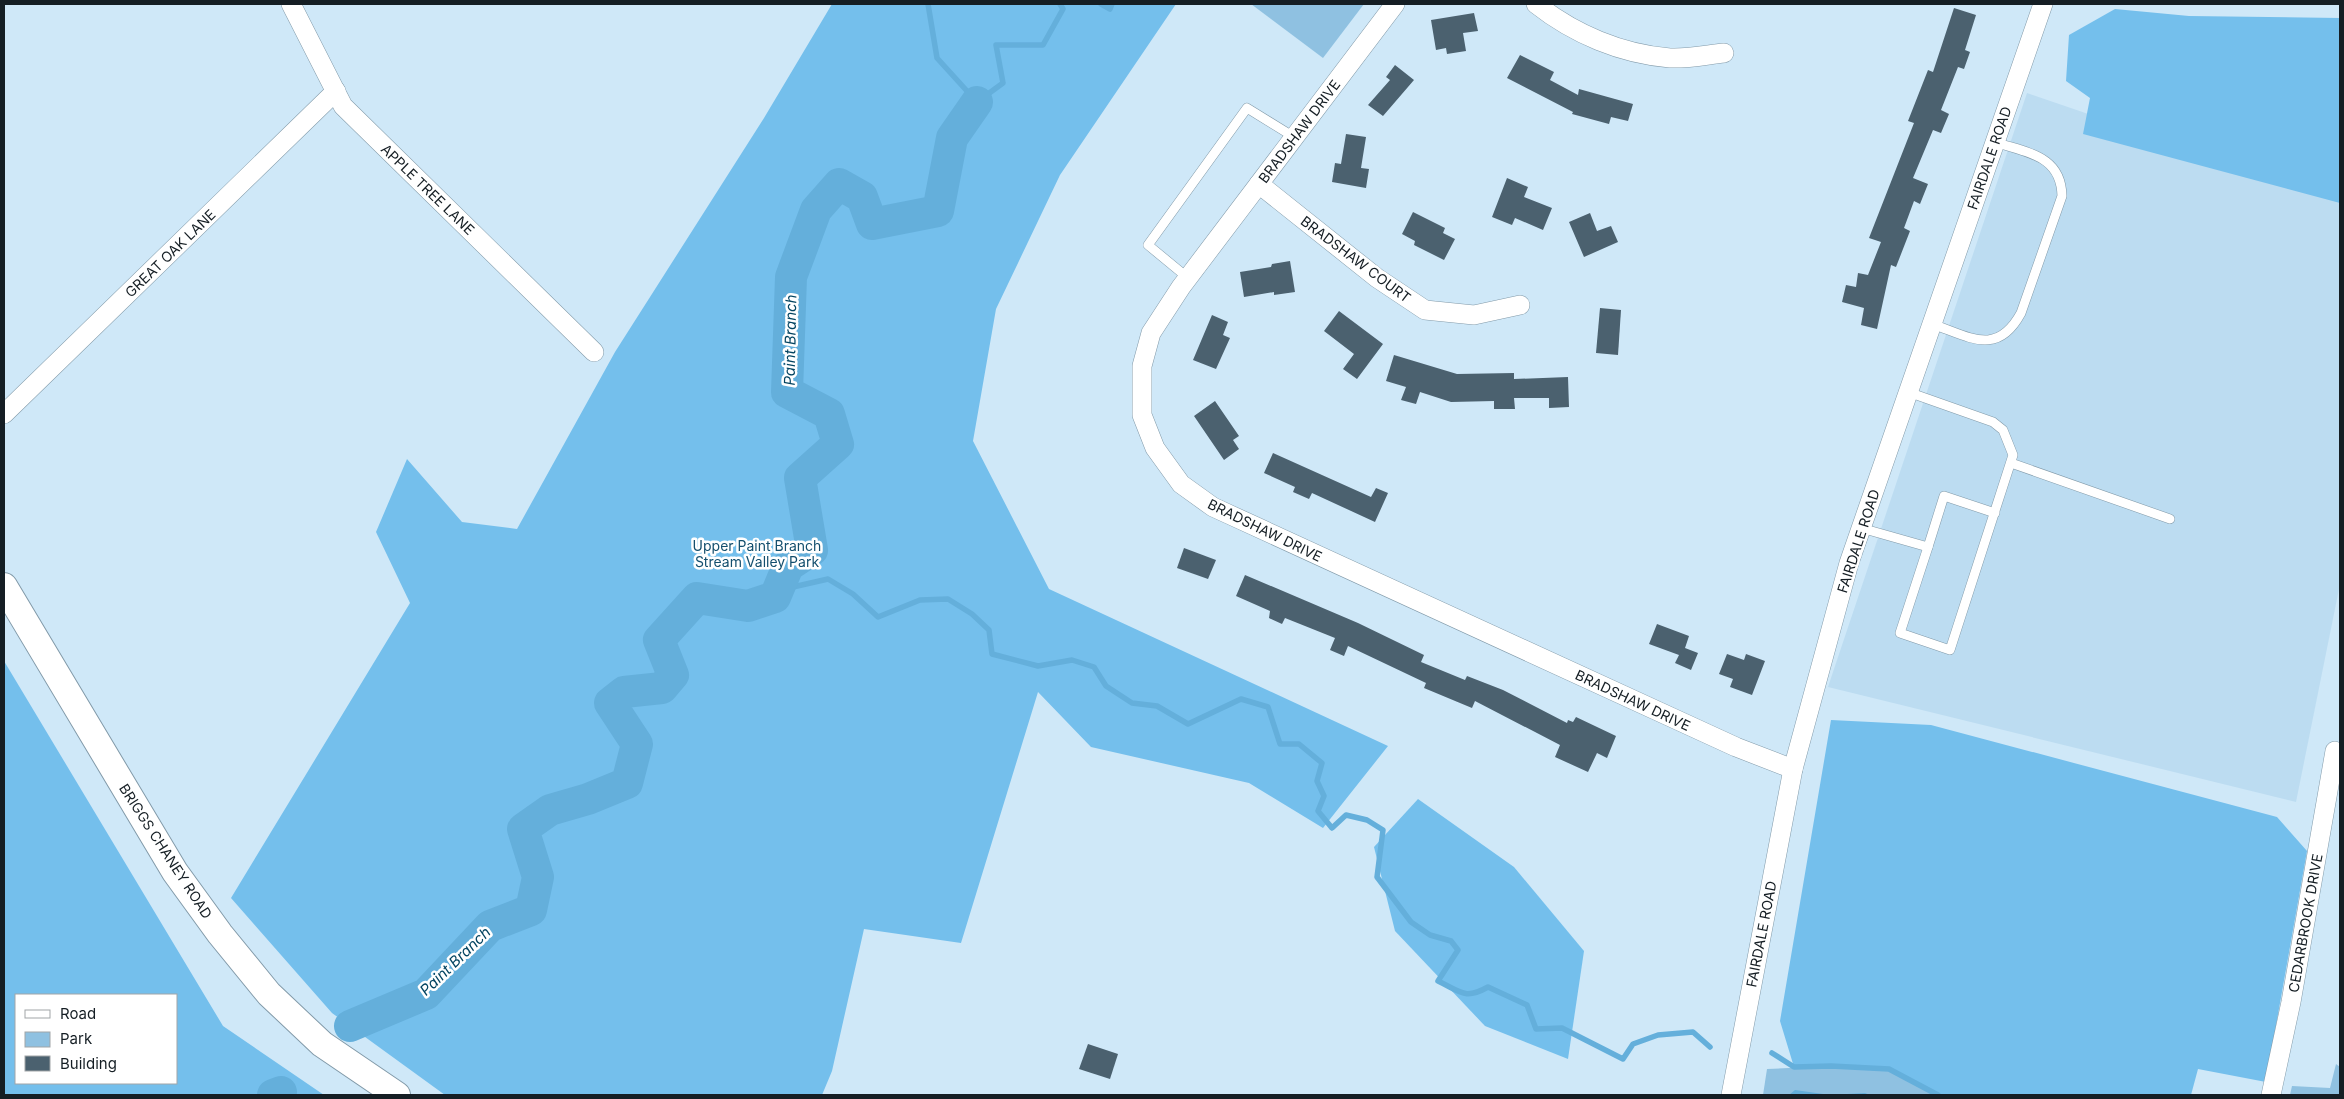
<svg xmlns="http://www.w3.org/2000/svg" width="2344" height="1099" font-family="Inter,sans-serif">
	<rect width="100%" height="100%" fill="#cfe8f8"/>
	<!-- built -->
	<path fill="#bcdcf1" d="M 2027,93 L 2340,200 L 2340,584 L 2296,802 L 1828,687 Z"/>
	<!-- green -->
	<g fill="#8fc1e1">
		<path d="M 1251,4 L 1364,4 L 1323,58 Z"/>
		<path d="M 2336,1064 L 2340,1067 L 2340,1095 L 2290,1095 L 2292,1086 L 2330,1088 Z"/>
		<path d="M 1831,1066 L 1889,1069 L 1938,1095 L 1763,1095 L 1767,1069 Z"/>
	</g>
	<!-- forest -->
	<g fill="#74bfec" fill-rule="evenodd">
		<path d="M 832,4 L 1176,4 L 1060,175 L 996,309 L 973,441 L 1049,589 L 1388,746 L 1323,828 L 1249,783 L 1091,747 L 1038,692 L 961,943 L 864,929 L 832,1071 L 822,1095 L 445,1095 L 332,1013 L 231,898 L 410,603 L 376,532 L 407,459 L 462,522 L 517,529 L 615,352 L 764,118 Z"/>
		<path d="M 2115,9 L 2189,16 L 2340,18 L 2340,203 L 2083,134 L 2090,98 L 2066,81 L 2069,35 Z"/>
		<path d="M 4,661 L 223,1026 L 324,1095 L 4,1095 ZM 176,995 L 176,1083 L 16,1083 L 16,995 Z"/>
		<path d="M 1831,720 L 1931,725 L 2277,817 L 2307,851 L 2266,1082 L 2198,1069 L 2191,1095 L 1938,1095 L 1889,1069 L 1831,1066 L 1794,1067 L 1780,1021 Z"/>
		<path d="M 1418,799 L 1514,867 L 1584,951 L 1568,1059 L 1485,1026 L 1395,931 L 1374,847 Z"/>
	</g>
	<!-- water -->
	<path fill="#64afdb" d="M 1795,1090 L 1830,1095 L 1865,1093 L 1870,1095 L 1789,1095 Z"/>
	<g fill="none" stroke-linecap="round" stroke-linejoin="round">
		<!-- stream -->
		<g stroke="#64afdb" stroke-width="5.5">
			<path d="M 928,4 L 937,58 L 977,102 L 1003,83 L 996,45 L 1043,45 L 1063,9 L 1060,4"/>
			<path d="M 1101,4 L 1110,9 L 1112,4"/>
			<path d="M 775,597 L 793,587 L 828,579 L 853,594 L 878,617 L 920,600 L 948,599 L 972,614 L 989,630 L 992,654 L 1038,666 L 1072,660 L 1094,667 L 1106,686 L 1132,703 L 1157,706 L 1188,724 L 1241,699 L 1268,707 L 1280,744 L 1299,744 L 1322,763 L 1317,781 L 1324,796 L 1318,811 L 1332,828 L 1346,815 L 1367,820 L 1383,830 L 1377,877 L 1411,922 L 1430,935 L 1451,941 L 1458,950 L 1438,981 C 1461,992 1465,1000 1488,987 L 1527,1005 L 1536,1029 L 1562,1028 L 1623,1059 L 1633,1044 L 1658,1035 L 1693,1032 L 1710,1047"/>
			<path d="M 1772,1053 L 1794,1067 L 1831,1066 L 1889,1069 L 1938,1095"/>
		</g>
		<!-- river -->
		<g stroke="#64afdb" stroke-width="32">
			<path d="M 350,1026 L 426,994 L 490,926 L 531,910 L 538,877 L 523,829 L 550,810 L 588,799 L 627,783 L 637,744 L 610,703 L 624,692 L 662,688 L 673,675 L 659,640 L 697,598 L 748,606 L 775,597 L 788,566 L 812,550 L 800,478 L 838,444 L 829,414 L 787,392 L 791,277 L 816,210 L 839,184 L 862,197 L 872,224 L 938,211 L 952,138 L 977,102"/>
			<path d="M 273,1095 L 281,1092"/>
		</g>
	</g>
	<!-- building -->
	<g fill="#4b616f">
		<path d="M 1954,8 L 1976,15 L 1965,50 L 1970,52 L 1964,69 L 1958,67 L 1941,110 L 1949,114 L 1941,133 L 1933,130 L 1913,178 L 1928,184 L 1920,204 L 1914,201 L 1904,228 L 1910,231 L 1896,267 L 1891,265 L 1877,329 L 1861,325 L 1864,308 L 1842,302 L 1846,285 L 1856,287 L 1858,273 L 1868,275 L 1881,242 L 1869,238 L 1914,123 L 1908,121 L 1928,70 L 1933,72 Z"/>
		<path d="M 1474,13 L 1478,31 L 1463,33 L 1466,51 L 1447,54 L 1446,48 L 1436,50 L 1431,20 Z"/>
		<path d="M 1520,55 L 1554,72 L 1550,80 L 1578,95 L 1579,89 L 1633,104 L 1628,121 L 1611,117 L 1609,124 L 1572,114 L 1573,112 L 1507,78 Z"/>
		<path d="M 1395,65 L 1414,80 L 1383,116 L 1368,105 L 1390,80 L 1386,77 Z"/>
		<path d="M 1346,134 L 1366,137 L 1361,168 L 1369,169 L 1366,188 L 1332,182 L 1335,163 L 1341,164 Z"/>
		<path d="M 1507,178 L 1528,187 L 1524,197 L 1552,208 L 1543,230 L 1515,218 L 1512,225 L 1492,217 Z"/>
		<path d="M 1413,212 L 1445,228 L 1443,233 L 1455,239 L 1444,260 L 1414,245 L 1415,241 L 1402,234 Z"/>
		<path d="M 1590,213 L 1597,231 L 1611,226 L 1618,242 L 1584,257 L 1569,222 Z"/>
		<path d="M 1290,261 L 1295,292 L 1274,295 L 1274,292 L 1244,297 L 1240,272 L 1271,267 L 1272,264 Z"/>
		<path d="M 1600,308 L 1621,310 L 1618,355 L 1596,353 Z"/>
		<path d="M 1339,311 L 1383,344 L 1357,379 L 1343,369 L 1354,354 L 1324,331 Z"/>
		<path d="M 1212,315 L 1228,322 L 1223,335 L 1230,338 L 1216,369 L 1193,360 Z"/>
		<path d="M 1394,355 L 1457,374 L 1514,373 L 1514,379 L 1568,377 L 1569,407 L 1549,408 L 1549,398 L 1514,398 L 1515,409 L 1494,409 L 1494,401 L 1451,402 L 1420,392 L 1416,404 L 1401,400 L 1406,387 L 1386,381 Z"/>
		<path d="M 1215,401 L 1239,436 L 1233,440 L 1239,449 L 1224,460 L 1194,416 Z"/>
		<path d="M 1273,453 L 1371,497 L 1376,488 L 1388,493 L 1375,522 L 1312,493 L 1309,499 L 1293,492 L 1295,487 L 1264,473 Z"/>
		<path d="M 1184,548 L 1216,560 L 1208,579 L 1177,568 Z"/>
		<path d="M 1245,575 L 1358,623 L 1424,655 L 1421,662 L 1465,680 L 1467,676 L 1503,690 L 1567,723 L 1568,720 L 1573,722 L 1576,717 L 1616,736 L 1607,758 L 1597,753 L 1588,772 L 1555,757 L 1560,745 L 1475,701 L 1472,708 L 1424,688 L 1426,683 L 1348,646 L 1344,656 L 1330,650 L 1335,638 L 1285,618 L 1282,624 L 1269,618 L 1270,611 L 1236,596 Z"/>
		<path d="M 1657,624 L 1689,636 L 1685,648 L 1698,653 L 1691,670 L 1675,663 L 1679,655 L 1649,644 Z"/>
		<path d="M 1727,654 L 1744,660 L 1746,654 L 1765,661 L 1752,695 L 1730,687 L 1733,679 L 1719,674 Z"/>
		<path d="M 1088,1044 L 1118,1054 L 1110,1079 L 1079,1069 Z"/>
	</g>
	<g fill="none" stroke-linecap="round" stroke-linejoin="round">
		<defs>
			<g id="service">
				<path d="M 1188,278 L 1148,245 L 1247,108 L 1294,137"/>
				<path d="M 1932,324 C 1970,337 1997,357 2021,313 L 2062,196 C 2061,155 2027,153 1995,142"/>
				<path d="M 2011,463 L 2170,519"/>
				<path d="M 1861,528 L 1928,547 L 1900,633 L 1950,650 L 2013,455 L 2003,430 L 1993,422 L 1908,392"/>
				<path d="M 1928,547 L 1944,496 L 1995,513"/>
			</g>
			<g id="minor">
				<path d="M 291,4 L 343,106 L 594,352"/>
				<path d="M 1395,4 L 1181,287 L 1151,333 L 1142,366 L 1142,415 L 1155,448 L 1181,484 L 1213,507 L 1736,747 L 1793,769"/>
				<path d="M 1536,4 C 1574,34 1621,54 1670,58 C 1687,59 1706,55 1724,53"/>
				<path d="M 1259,184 L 1377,278 L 1425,310 L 1474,315 L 1520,305"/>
				<path d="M 4,414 L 336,91"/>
				<path d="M 1731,1095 L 1793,769 L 1849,563 L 2043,4"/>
				<path d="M 2271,1095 L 2291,1002 L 2335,751"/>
			</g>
			<path id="secondary" d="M 4,586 L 175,872 L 220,934 L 269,994 L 322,1044 L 397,1095"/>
		</defs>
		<!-- service casing -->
		<use href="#service" stroke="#829aa9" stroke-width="10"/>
		<!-- minor casing -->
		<use href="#minor" stroke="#829aa9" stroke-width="20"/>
		<!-- secondary casing -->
		<use href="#secondary" stroke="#829aa9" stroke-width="28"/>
		<!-- service -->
		<use href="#service" stroke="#fff" stroke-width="9"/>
		<!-- minor -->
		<use href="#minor" stroke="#fff" stroke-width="19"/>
		<!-- secondary -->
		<use href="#secondary" stroke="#fff" stroke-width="26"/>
	</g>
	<g text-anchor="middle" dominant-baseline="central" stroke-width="5" stroke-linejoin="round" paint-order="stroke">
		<!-- street labels -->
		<g font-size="14" fill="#151e24" stroke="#fff">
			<text transform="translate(1299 131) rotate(-53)">BRADSHAW DRIVE</text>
			<text transform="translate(1989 158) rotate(-71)">FAIRDALE ROAD</text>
			<text transform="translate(428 189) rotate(44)">APPLE TREE LANE</text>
			<text transform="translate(170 253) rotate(-44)">GREAT OAK LANE</text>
			<text transform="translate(1356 259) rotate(37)">BRADSHAW COURT</text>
			<text transform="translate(1265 530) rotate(26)">BRADSHAW DRIVE</text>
			<text transform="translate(1858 541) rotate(-72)">FAIRDALE ROAD</text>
			<text transform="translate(1633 700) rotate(25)">BRADSHAW DRIVE</text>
			<text transform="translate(166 851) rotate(57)">BRIGGS CHANEY ROAD</text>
			<text transform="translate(2305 923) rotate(-80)">CEDARBROOK DRIVE</text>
			<text transform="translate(1761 934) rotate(-79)">FAIRDALE ROAD</text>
		</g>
		<!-- park labels -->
		<g font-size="14" fill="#144f6e" stroke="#fff">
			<text x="757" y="545">Upper Paint Branch<tspan x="757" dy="16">Stream Valley Park</tspan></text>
		</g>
		<!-- water labels -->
		<g font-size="15" font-style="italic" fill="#034461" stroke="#fff">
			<text transform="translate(790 340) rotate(-89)">Paint Branch</text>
			<text transform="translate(455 961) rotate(-44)">Paint Branch</text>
		</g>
	</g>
	<!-- border -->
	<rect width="2344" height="1099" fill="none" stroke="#151e24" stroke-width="10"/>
	<!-- legend -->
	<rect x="15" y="994" width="162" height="90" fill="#ffffff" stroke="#a1a5a7"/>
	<rect x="25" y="1010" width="25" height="8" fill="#ffffff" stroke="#a1a5a7"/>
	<text x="60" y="1019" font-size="15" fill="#151e24">Road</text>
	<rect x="25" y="1032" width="25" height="15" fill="#8fc1e1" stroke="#a1a5a7"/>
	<text x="60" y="1044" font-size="15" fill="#151e24">Park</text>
	<rect x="25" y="1056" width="25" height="15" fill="#4b616f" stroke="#a1a5a7"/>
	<text x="60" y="1069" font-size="15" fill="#151e24">Building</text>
</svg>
